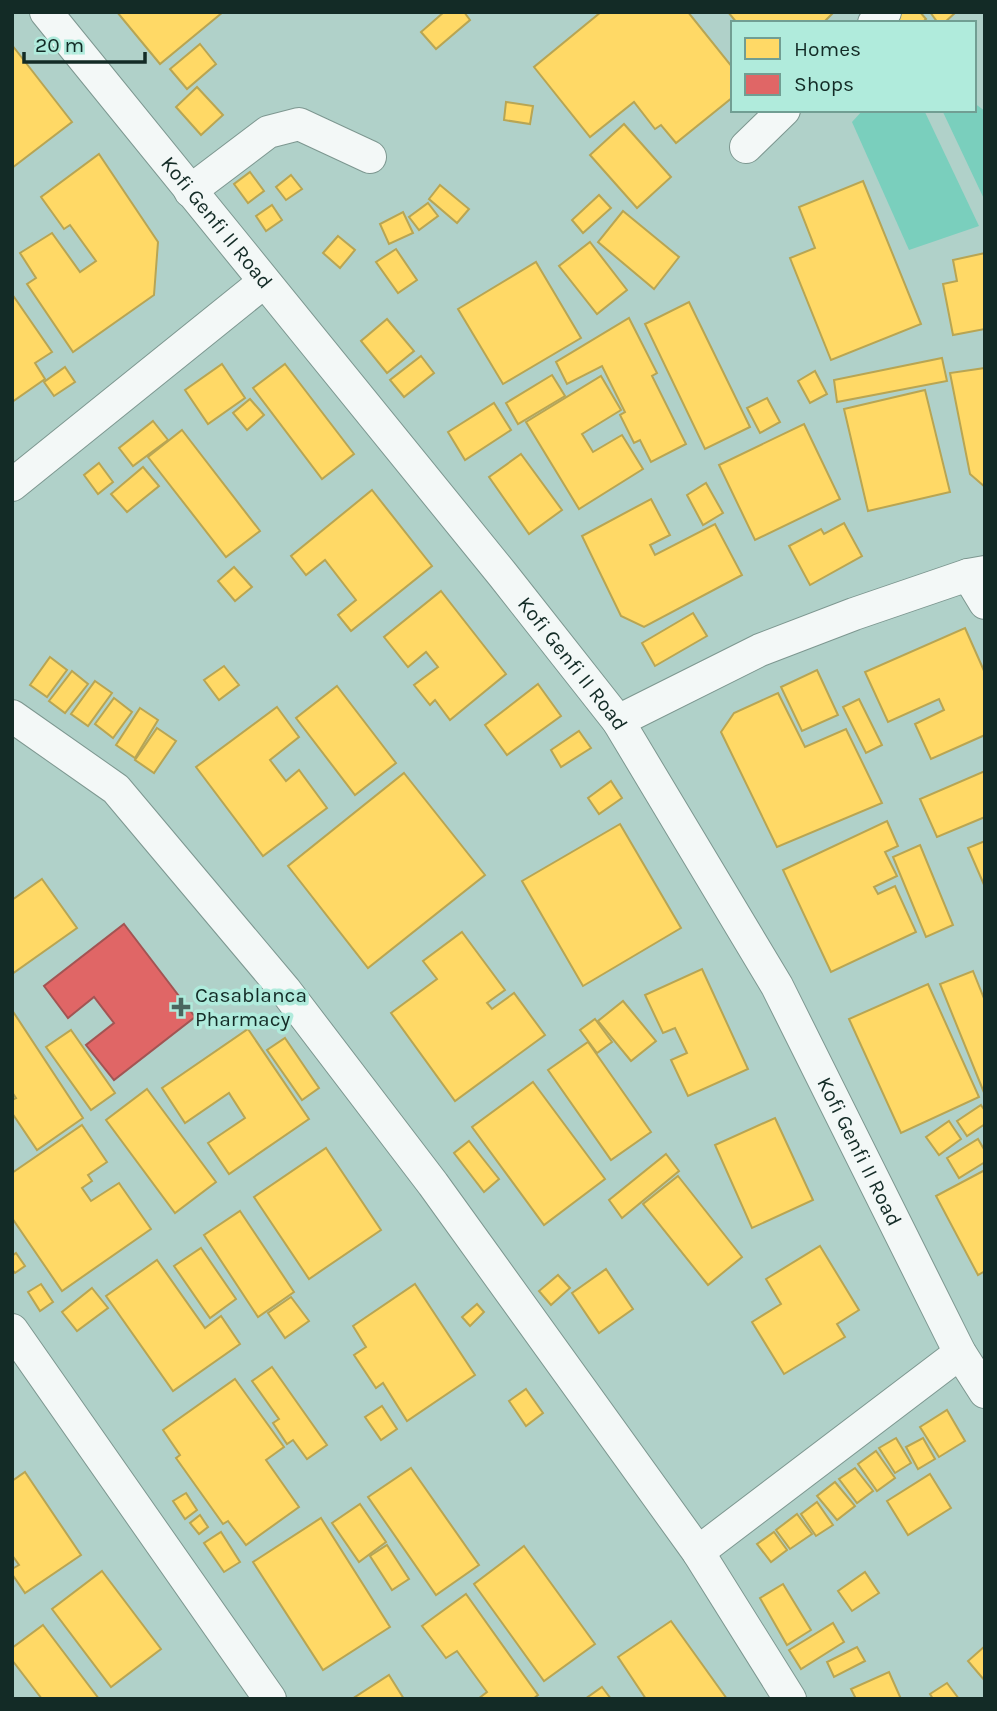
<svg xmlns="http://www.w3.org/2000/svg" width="997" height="1711" font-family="Karla,sans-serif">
	<rect width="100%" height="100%" fill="#b0d1c9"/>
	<!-- green -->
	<g fill="#7acfbd">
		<path d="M 974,103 L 985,111 L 985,201 L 942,110 L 974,110 Z"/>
		<path d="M 863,110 L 924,110 L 979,226 L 909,250 L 852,122 Z"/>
	</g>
	<!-- homes -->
	<g fill="#ffd966" stroke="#b8a553" stroke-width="2">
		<path d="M 117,12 L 223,12 L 160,64 Z"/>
		<path d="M 444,12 L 464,12 L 470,20 L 436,49 L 421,32 Z"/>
		<path d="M 601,12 L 688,12 L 733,68 L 733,97 L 676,143 L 661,125 L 655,129 L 634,102 L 590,137 L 534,67 Z"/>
		<path d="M 728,12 L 834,12 L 823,23 L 737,23 Z"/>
		<path d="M 894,12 L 920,12 L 926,19 L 922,23 L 900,23 L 893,14 Z"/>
		<path d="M 930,12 L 956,12 L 944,23 L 938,23 Z"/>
		<path d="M 200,44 L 216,64 L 187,89 L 170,69 Z"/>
		<path d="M 12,45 L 72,122 L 12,168 Z"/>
		<path d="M 197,87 L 223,115 L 201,135 L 176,107 Z"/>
		<path d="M 506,102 L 533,106 L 530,124 L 504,120 Z"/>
		<path d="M 624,124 L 671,177 L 637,208 L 590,155 Z"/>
		<path d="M 99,154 L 158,242 L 154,295 L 73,352 L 27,284 L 36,278 L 20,253 L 52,233 L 80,272 L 96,261 L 70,225 L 64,229 L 41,197 Z"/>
		<path d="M 250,172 L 264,191 L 248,203 L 234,184 Z"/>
		<path d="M 291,175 L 302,189 L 286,200 L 276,187 Z"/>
		<path d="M 863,181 L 921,324 L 831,360 L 790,258 L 815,248 L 799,207 Z"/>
		<path d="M 440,185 L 469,209 L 457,223 L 429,199 Z"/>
		<path d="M 599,195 L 611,208 L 583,233 L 572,220 Z"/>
		<path d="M 428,203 L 438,216 L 419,230 L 409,217 Z"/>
		<path d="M 272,205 L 282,220 L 266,231 L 256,216 Z"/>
		<path d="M 623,211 L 679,257 L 654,289 L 598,242 Z"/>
		<path d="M 403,212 L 413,233 L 389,244 L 380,224 Z"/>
		<path d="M 338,236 L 355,250 L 340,268 L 323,253 Z"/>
		<path d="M 590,242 L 627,290 L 597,314 L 559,266 Z"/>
		<path d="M 396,249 L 417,280 L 398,293 L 376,262 Z"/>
		<path d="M 985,253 L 985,329 L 953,335 L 943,284 L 957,281 L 953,260 Z"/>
		<path d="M 536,262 L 581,338 L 503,384 L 458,309 Z"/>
		<path d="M 12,294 L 52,352 L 35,363 L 45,379 L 12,402 Z"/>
		<path d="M 689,302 L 750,427 L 705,449 L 645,324 Z"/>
		<path d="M 629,318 L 657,373 L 652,376 L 686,444 L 651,462 L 640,440 L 634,443 L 620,415 L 625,412 L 602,366 L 567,384 L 556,362 Z"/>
		<path d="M 387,319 L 414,351 L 387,373 L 361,341 Z"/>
		<path d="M 421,356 L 434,373 L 404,397 L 390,380 Z"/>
		<path d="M 942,358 L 947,381 L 837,402 L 834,380 Z"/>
		<path d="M 222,364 L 245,398 L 208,424 L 185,390 Z"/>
		<path d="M 285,364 L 354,454 L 322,479 L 253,388 Z"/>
		<path d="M 65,367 L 75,382 L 54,396 L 44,382 Z"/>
		<path d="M 985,368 L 985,487 L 970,474 L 950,373 Z"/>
		<path d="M 815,371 L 827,394 L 810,403 L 798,381 Z"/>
		<path d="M 552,375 L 565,396 L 518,424 L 506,403 Z"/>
		<path d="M 601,376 L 621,410 L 582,434 L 593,452 L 622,435 L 643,469 L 579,509 L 526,422 Z"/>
		<path d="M 925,390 L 950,492 L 868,511 L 844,409 Z"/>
		<path d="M 767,398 L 780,422 L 760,433 L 747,408 Z"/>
		<path d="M 250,399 L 264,415 L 247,430 L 233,413 Z"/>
		<path d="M 494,403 L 511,430 L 465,460 L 448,432 Z"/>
		<path d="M 153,421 L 168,440 L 133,466 L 119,448 Z"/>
		<path d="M 804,424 L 840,499 L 755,540 L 719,465 Z"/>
		<path d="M 182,430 L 260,531 L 226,557 L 148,457 Z"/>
		<path d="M 521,454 L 562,510 L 529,534 L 489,477 Z"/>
		<path d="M 99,463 L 113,482 L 98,494 L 84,475 Z"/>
		<path d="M 143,467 L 159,486 L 127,512 L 111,494 Z"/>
		<path d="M 706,483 L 723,513 L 703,525 L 687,495 Z"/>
		<path d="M 372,490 L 432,566 L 351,631 L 338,615 L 356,600 L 325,560 L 306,575 L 291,556 Z"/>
		<path d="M 651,499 L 670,535 L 650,545 L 655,555 L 715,524 L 742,575 L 644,627 L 621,616 L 582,536 Z"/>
		<path d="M 844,523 L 862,556 L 810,585 L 789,546 L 821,529 L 824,534 Z"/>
		<path d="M 234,567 L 252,587 L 235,601 L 218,581 Z"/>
		<path d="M 441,591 L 506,674 L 450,720 L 435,700 L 430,705 L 414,685 L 438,667 L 426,652 L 408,667 L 384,637 Z"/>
		<path d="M 693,613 L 707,636 L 655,666 L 642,643 Z"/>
		<path d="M 965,628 L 985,673 L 985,735 L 931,759 L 915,724 L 944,710 L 939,699 L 888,722 L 865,672 Z"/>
		<path d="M 50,657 L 67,670 L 47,697 L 30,685 Z"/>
		<path d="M 224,666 L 239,685 L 219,700 L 204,680 Z"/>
		<path d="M 817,670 L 838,715 L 802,731 L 781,687 Z"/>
		<path d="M 72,671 L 88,684 L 65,713 L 49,701 Z"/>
		<path d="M 95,681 L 112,693 L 88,726 L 71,714 Z"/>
		<path d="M 538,684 L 561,716 L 507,755 L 485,725 Z"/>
		<path d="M 337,686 L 396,763 L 355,795 L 296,718 Z"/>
		<path d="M 778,693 L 805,747 L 846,729 L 882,803 L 777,847 L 721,732 L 734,713 Z"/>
		<path d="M 114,698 L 132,712 L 113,738 L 95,724 Z"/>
		<path d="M 859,699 L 882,745 L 866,753 L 843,707 Z"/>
		<path d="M 277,707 L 299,737 L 270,760 L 286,781 L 299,770 L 327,808 L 263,856 L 196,767 Z"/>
		<path d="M 140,708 L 158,720 L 135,758 L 116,745 Z"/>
		<path d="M 157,728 L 176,741 L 154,773 L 135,760 Z"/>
		<path d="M 579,731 L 591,748 L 561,767 L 551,750 Z"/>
		<path d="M 985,771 L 985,817 L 937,837 L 920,799 Z"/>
		<path d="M 404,773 L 485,875 L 368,968 L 288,866 Z"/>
		<path d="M 611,781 L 622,798 L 599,814 L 588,798 Z"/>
		<path d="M 887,821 L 898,846 L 885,852 L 897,876 L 874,887 L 878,894 L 895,886 L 916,932 L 831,972 L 783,870 Z"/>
		<path d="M 620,824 L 681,928 L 583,986 L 522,881 Z"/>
		<path d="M 985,841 L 985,887 L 968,848 Z"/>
		<path d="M 920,845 L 953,925 L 926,937 L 893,857 Z"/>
		<path d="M 42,879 L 77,928 L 12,974 L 12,900 Z"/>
		<path d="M 462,932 L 505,990 L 487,1003 L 492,1009 L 514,993 L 545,1035 L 455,1101 L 391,1013 L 437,979 L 423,961 Z"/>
		<path d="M 702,969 L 748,1069 L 688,1096 L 671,1060 L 687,1053 L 675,1028 L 663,1033 L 645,995 Z"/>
		<path d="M 973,971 L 985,1001 L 985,1095 L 940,984 Z"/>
		<path d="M 928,984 L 979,1097 L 901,1133 L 849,1019 Z"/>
		<path d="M 623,1001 L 656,1041 L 631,1061 L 598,1021 Z"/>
		<path d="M 12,1010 L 83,1118 L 37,1150 L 12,1113 L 12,1100 L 16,1098 L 12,1092 Z"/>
		<path d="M 595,1019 L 612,1042 L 597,1053 L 580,1030 Z"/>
		<path d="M 248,1029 L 309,1119 L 229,1174 L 208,1143 L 245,1118 L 229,1093 L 185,1123 L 162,1088 Z"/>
		<path d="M 71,1030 L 115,1093 L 91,1110 L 46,1047 Z"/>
		<path d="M 285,1038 L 319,1088 L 302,1100 L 267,1050 Z"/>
		<path d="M 588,1042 L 651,1132 L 611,1160 L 548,1070 Z"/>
		<path d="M 533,1082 L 605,1179 L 544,1225 L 472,1127 Z"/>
		<path d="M 147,1089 L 216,1182 L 175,1213 L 106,1120 Z"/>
		<path d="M 981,1105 L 985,1111 L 985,1124 L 967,1136 L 957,1121 Z"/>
		<path d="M 775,1118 L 813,1200 L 752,1228 L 715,1145 Z"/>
		<path d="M 949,1121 L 961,1139 L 939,1155 L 926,1137 Z"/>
		<path d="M 82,1125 L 107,1162 L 88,1175 L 92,1181 L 82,1188 L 91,1201 L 119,1183 L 151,1229 L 62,1291 L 12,1218 L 12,1173 Z"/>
		<path d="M 978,1139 L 985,1151 L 985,1162 L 959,1178 L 947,1158 Z"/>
		<path d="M 469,1141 L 499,1179 L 484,1192 L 454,1153 Z"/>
		<path d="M 326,1148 L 381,1230 L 309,1279 L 254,1197 Z"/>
		<path d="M 666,1154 L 679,1171 L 622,1218 L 609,1200 Z"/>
		<path d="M 985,1170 L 985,1271 L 978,1275 L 936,1196 Z"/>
		<path d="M 678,1176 L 742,1257 L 708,1285 L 643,1204 Z"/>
		<path d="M 240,1211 L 294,1292 L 258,1317 L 204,1235 Z"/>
		<path d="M 820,1246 L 859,1310 L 837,1324 L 845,1337 L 784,1374 L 752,1322 L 781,1304 L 766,1279 Z"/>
		<path d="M 201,1248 L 236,1299 L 210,1318 L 174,1266 Z"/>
		<path d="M 16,1253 L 25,1266 L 15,1273 L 12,1269 L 12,1256 Z"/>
		<path d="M 157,1260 L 205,1328 L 221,1316 L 240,1344 L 173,1391 L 106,1296 Z"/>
		<path d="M 606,1269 L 633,1309 L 599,1333 L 572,1293 Z"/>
		<path d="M 558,1275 L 570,1288 L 551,1305 L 539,1291 Z"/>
		<path d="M 41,1284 L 53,1302 L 40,1311 L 28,1292 Z"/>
		<path d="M 415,1284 L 475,1375 L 407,1421 L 383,1383 L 376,1388 L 354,1355 L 366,1347 L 353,1326 Z"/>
		<path d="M 92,1288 L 108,1308 L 77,1331 L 62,1312 Z"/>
		<path d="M 291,1297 L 309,1321 L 285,1338 L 268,1313 Z"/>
		<path d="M 477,1304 L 484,1312 L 470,1326 L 462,1317 Z"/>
		<path d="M 272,1367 L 327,1445 L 307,1459 L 293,1440 L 287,1444 L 273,1423 L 279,1419 L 252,1381 Z"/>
		<path d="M 235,1379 L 284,1447 L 266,1460 L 299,1507 L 246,1545 L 228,1521 L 223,1524 L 176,1458 L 180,1455 L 163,1430 Z"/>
		<path d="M 526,1389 L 543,1413 L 526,1426 L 509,1401 Z"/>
		<path d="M 382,1406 L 397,1429 L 381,1440 L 365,1417 Z"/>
		<path d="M 947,1410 L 965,1441 L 939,1457 L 920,1427 Z"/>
		<path d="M 896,1438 L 911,1463 L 895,1473 L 879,1448 Z"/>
		<path d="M 923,1438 L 935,1459 L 918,1469 L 906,1447 Z"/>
		<path d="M 876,1451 L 895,1478 L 877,1491 L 858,1464 Z"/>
		<path d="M 411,1468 L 479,1565 L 436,1595 L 368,1497 Z"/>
		<path d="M 855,1468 L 873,1491 L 857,1503 L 839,1479 Z"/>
		<path d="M 25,1472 L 81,1555 L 25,1593 L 12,1574 L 12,1569 L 19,1565 L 12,1555 L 12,1481 Z"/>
		<path d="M 930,1474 L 951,1508 L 908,1535 L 887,1501 Z"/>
		<path d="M 835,1482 L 855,1506 L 837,1520 L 817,1496 Z"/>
		<path d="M 186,1493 L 197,1510 L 185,1519 L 173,1501 Z"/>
		<path d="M 817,1502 L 833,1525 L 816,1536 L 801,1514 Z"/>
		<path d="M 360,1504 L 386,1542 L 359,1562 L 332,1523 Z"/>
		<path d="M 797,1514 L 812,1534 L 790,1549 L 776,1530 Z"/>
		<path d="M 200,1515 L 208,1527 L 199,1534 L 190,1523 Z"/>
		<path d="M 321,1518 L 390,1627 L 323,1670 L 253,1562 Z"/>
		<path d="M 221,1532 L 240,1562 L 224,1572 L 204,1543 Z"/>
		<path d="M 774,1532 L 787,1550 L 771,1562 L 757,1544 Z"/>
		<path d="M 387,1545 L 409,1579 L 392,1590 L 370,1556 Z"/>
		<path d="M 524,1546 L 595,1644 L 544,1681 L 474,1584 Z"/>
		<path d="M 102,1571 L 161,1649 L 111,1687 L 52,1609 Z"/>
		<path d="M 865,1572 L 879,1593 L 852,1611 L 838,1591 Z"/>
		<path d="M 783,1584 L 811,1630 L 787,1645 L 760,1598 Z"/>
		<path d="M 466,1594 L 538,1695 L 533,1699 L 478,1699 L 487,1692 L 457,1651 L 446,1658 L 422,1626 Z"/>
		<path d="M 671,1621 L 727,1699 L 646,1699 L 618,1657 Z"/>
		<path d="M 833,1623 L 844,1642 L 801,1669 L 789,1650 Z"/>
		<path d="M 43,1625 L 99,1699 L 42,1699 L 12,1660 L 12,1648 Z"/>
		<path d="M 985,1646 L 985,1681 L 968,1661 Z"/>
		<path d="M 857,1647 L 865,1661 L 834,1677 L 827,1662 Z"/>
		<path d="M 889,1672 L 901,1699 L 856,1699 L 851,1689 Z"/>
		<path d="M 389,1675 L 404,1699 L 352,1699 Z"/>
		<path d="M 947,1683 L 959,1699 L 933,1699 L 930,1694 Z"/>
		<path d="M 602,1687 L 611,1699 L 585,1699 Z"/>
	</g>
	<!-- shops -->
	<path fill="#e06666" stroke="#a25453" stroke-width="2" d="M 124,924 L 195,1017 L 114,1080 L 86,1045 L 114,1023 L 94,997 L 68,1018 L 44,986 Z"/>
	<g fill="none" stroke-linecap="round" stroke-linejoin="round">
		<defs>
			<g id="minor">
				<path id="s1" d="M 46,12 L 503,575 L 618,721 L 777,986 L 960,1353 L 985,1392"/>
				<path d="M 874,23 L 885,12"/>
				<path d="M 746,147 L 784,110"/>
				<path d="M 190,191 L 268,132 L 299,124 L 370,157"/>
				<path d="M 12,485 L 264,282"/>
				<path d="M 968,575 L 985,603"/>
				<path d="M 12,716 L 116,789 L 285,990 L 433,1184 L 698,1552 L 790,1699"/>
				<path d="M 618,721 L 760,650 L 854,614 L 968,575 L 985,572"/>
				<path d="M 12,1330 L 270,1699"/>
				<path d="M 698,1552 L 960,1353"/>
			</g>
		</defs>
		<!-- minor casing -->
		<use href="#minor" stroke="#7d9790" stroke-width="34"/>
		<!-- minor -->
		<use href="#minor" stroke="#f3f8f7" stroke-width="32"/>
	</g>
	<!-- markers -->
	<path fill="#4a655f" stroke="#b0ebdc" stroke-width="2.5" d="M177.5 996.5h7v7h7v7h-7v7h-7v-7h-7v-7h7z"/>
	<g text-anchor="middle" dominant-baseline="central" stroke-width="7" stroke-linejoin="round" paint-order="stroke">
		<!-- street labels -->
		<g font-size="21" fill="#132b26" stroke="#b0ebdc">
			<text stroke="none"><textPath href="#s1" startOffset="271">Kofi Genfi II Road</textPath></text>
			<text stroke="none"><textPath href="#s1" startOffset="838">Kofi Genfi II Road</textPath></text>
			<text stroke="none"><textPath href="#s1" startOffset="1405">Kofi Genfi II Road</textPath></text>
		</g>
		<!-- poi labels -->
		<g font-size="21" fill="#132b26" stroke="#b0ebdc" text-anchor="start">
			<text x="195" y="995">Casablanca<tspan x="195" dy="24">Pharmacy</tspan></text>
		</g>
	</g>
	<!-- border -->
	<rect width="997" height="1711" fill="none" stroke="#132b26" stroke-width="28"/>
	<!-- legend -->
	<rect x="731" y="21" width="245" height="91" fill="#b0ebdc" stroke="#719e93" stroke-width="2"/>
	<rect x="745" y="38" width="35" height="21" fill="#ffd966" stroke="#719e93" stroke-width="2"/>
	<text x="794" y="56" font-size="21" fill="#132b26">Homes</text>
	<rect x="745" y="74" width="35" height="21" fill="#e06666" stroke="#719e93" stroke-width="2"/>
	<text x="794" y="91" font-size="21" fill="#132b26">Shops</text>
	<!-- scale -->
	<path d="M24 52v10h121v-10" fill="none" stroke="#132b26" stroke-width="3.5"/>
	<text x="35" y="52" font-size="21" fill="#132b26" stroke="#b0ebdc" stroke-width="5" paint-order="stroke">20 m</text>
</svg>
